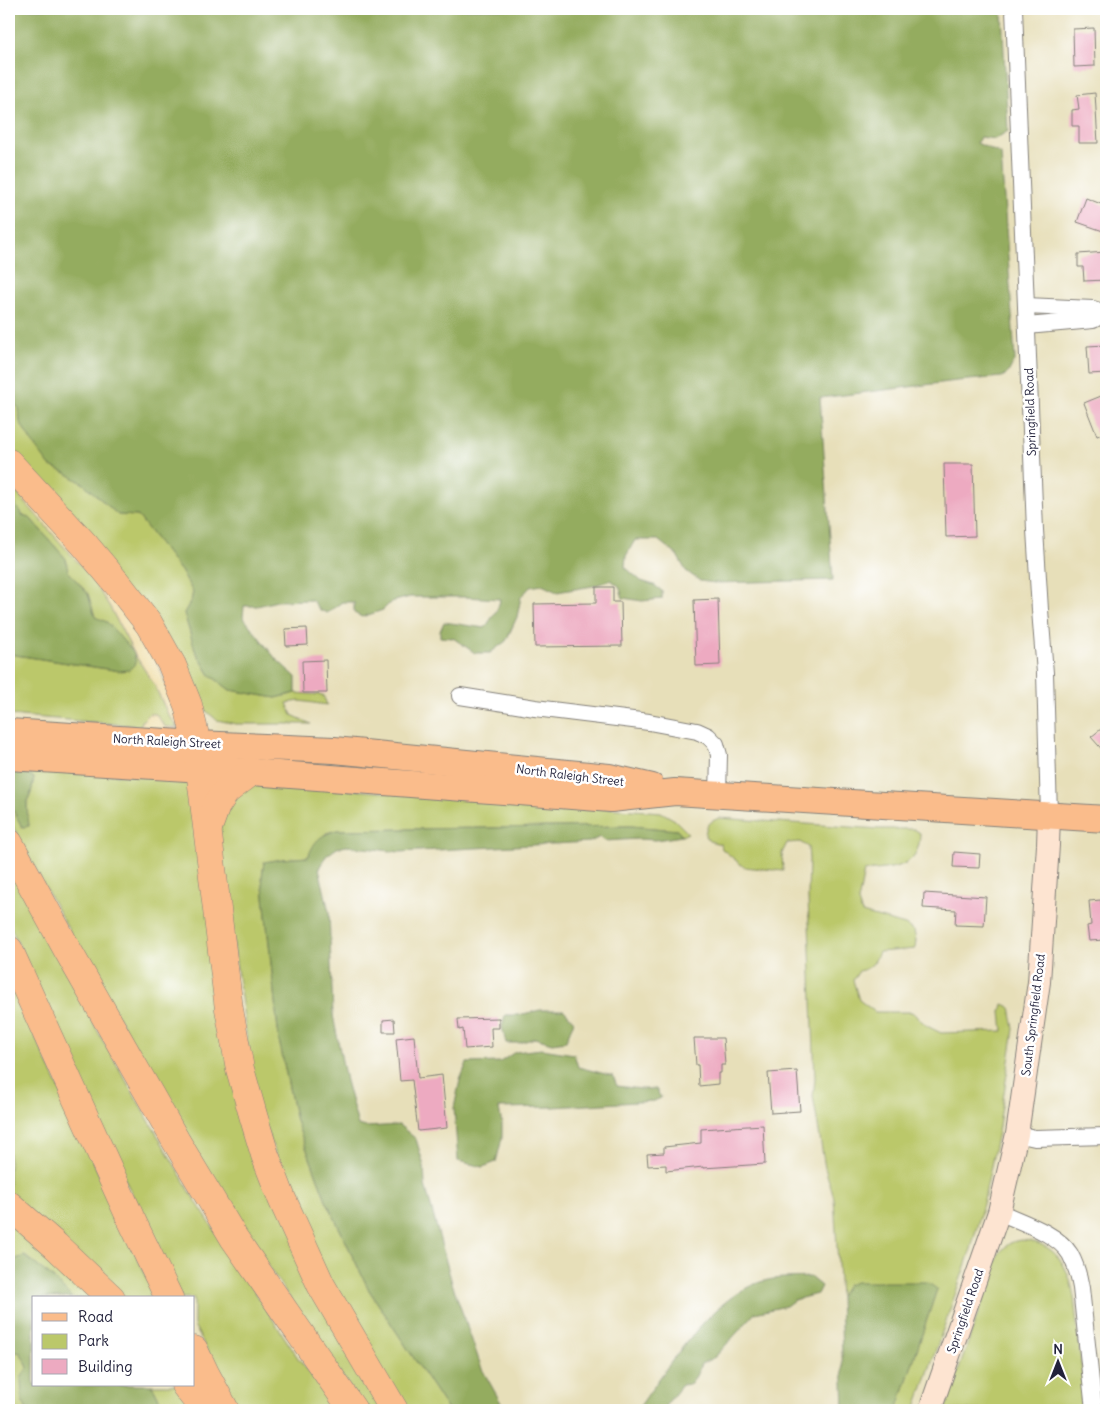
<svg xmlns="http://www.w3.org/2000/svg" width="1115" height="1419" font-family="Delius,sans-serif">
	<rect width="100%" height="100%" fill="#fff"/>
	<filter id="ink" filterUnits="userSpaceOnUse"><feTurbulence type="fractalNoise" baseFrequency=".02" numOctaves="2"/><feDisplacementMap in="SourceGraphic" scale="10" xChannelSelector="R" yChannelSelector="G"/><feConvolveMatrix kernelMatrix="1 2 1 2 8 2 1 2 1" color-interpolation-filters="sRGB"/></filter>
	<filter id="wash" filterUnits="userSpaceOnUse"><feTurbulence type="fractalNoise" baseFrequency=".0096" numOctaves="4" result="noise"/><feDisplacementMap in="SourceGraphic" scale="20" xChannelSelector="R" yChannelSelector="G"/><feGaussianBlur stdDeviation="1.12" result="paint"/><feColorMatrix in="noise" values="0 0 0 0 0 0 0 0 0 0 0 0 0 0 0 0 0 1.4 0 .05"/><feComposite in="paint" operator="in"/></filter>
	<g filter="url(#wash)">
		<rect width="100%" height="100%" fill="#e7dfb9"/>
		<!-- green -->
		<g fill="#bbc86a" stroke="#6e7552">
			<path d="M 9,399 L 20,408 L 20,422 L 50,466 L 64,472 L 84,484 L 118,515 L 138,516 L 181,571 L 193,592 L 191,601 L 184,613 L 195,650 L 210,675 L 230,690 L 276,698 L 296,693 L 323,695 L 327,705 L 300,701 L 287,703 L 292,715 L 311,724 L 236,724 L 217,720 L 206,711 L 87,535 L 9,446 Z"/>
			<path d="M 9,484 L 90,576 L 110,607 L 134,653 L 155,686 L 168,714 L 178,728 L 165,727 L 160,721 L 143,720 L 140,726 L 9,715 L 9,654 L 120,671 L 95,617 L 88,594 L 68,571 L 66,559 L 29,517 L 22,515 L 9,495 Z"/>
			<path d="M 35,771 L 187,778 L 191,785 L 229,1055 L 386,1410 L 365,1410 L 215,1187 L 53,902 L 9,819 L 9,802 L 22,827 L 29,826 L 27,808 L 27,801 L 31,793 L 34,778 L 29,774 Z"/>
			<path d="M 265,784 L 661,812 L 675,820 L 688,833 L 682,836 L 677,830 L 631,826 L 337,830 L 326,833 L 308,857 L 282,859 L 264,863 L 262,877 L 279,1040 L 296,1121 L 326,1200 L 369,1290 L 448,1410 L 402,1410 L 328,1285 L 256,1104 L 218,833 L 234,795 L 250,786 Z"/>
			<path d="M 719,818 L 879,829 L 914,829 L 920,833 C 920,870 891,868 864,871 L 858,902 L 862,913 L 905,925 L 914,931 L 916,940 L 915,949 L 879,952 C 874,963 872,968 859,971 L 853,980 L 859,1000 L 875,1012 L 912,1012 L 927,1026 L 941,1033 L 1003,1031 L 1001,1012 L 1003,1004 L 1010,1007 L 1014,1029 L 998,1132 L 984,1200 L 971,1249 L 915,1410 L 897,1410 L 937,1289 L 847,1285 L 840,1297 L 834,1198 L 825,1168 L 813,1096 L 815,1079 L 808,897 L 809,859 L 808,847 L 800,842 L 787,843 L 782,853 L 783,871 L 744,867 L 722,849 L 721,844 L 709,841 L 705,836 C 706,825 709,822 719,818 Z"/>
			<path d="M 9,865 L 102,1039 L 193,1197 L 298,1358 L 338,1410 L 238,1410 L 194,1325 L 194,1298 L 181,1298 L 108,1143 L 9,923 Z"/>
			<path d="M 9,980 L 156,1298 L 121,1298 L 9,1195 Z"/>
			<path d="M 9,1210 L 103,1298 L 72,1298 L 50,1276 L 25,1256 L 16,1259 L 9,1268 Z"/>
			<path d="M 1022,1240 C 1056,1243 1068,1265 1074,1297 L 1086,1410 L 945,1410 L 998,1255 C 1005,1246 1010,1241 1022,1240 Z"/>
			<path d="M 9,1349 L 11,1353 L 20,1352 L 28,1367 L 22,1400 L 27,1410 L 9,1410 Z"/>
			<path d="M 152,1385 L 177,1385 L 196,1410 L 165,1410 Z"/>
		</g>
		<!-- forest -->
		<g fill="#94ac5e" stroke="#5b674c">
			<path d="M 9,9 L 998,9 L 1002,13 L 1008,131 L 995,139 L 980,137 L 977,143 L 1001,154 L 1015,359 L 1008,373 L 1002,377 L 957,381 L 820,398 L 833,580 L 715,583 L 700,581 L 686,571 L 677,555 L 658,540 L 635,540 L 626,556 L 625,567 L 641,581 L 654,585 L 662,591 L 662,599 L 642,601 L 623,598 L 619,586 L 611,580 L 593,586 L 557,592 L 542,585 L 530,587 L 521,597 L 517,617 L 506,641 L 490,653 L 475,653 L 453,638 L 440,637 L 440,631 L 444,622 L 485,628 C 491,618 499,610 500,599 L 464,597 L 410,597 L 391,602 L 383,610 L 362,617 L 354,613 L 354,602 L 342,602 L 327,613 L 320,610 L 312,600 L 277,601 L 257,606 L 244,606 L 243,617 L 276,659 L 296,677 L 296,693 L 276,698 L 230,690 L 210,675 L 195,650 L 184,613 L 191,601 L 193,592 L 181,571 L 138,516 L 118,515 L 84,484 L 64,472 L 50,466 L 31,441 L 20,422 L 19,408 L 9,399 Z"/>
			<path d="M 9,495 L 22,515 L 29,517 L 66,559 L 68,571 L 88,594 L 95,617 L 107,622 L 134,653 L 136,663 L 129,670 L 120,671 L 9,654 Z"/>
			<path d="M 9,772 L 29,774 L 34,778 L 31,793 L 27,801 L 27,808 L 29,826 L 22,827 L 9,802 Z"/>
			<path d="M 631,826 L 677,830 L 682,836 L 656,840 L 638,839 L 605,841 L 600,837 L 590,842 L 399,852 L 347,846 L 337,848 L 326,856 L 319,868 L 329,912 L 333,1015 L 346,1081 L 358,1125 L 366,1127 L 399,1125 L 416,1139 L 424,1166 L 425,1185 L 452,1283 L 482,1369 L 505,1410 L 448,1410 L 369,1290 L 326,1200 L 296,1121 L 279,1040 L 262,877 L 264,862 L 282,859 L 308,857 C 315,840 319,836 337,830 Z"/>
			<path d="M 540,1010 L 564,1010 L 574,1021 L 566,1041 L 552,1043 L 535,1038 L 519,1043 L 506,1043 L 502,1027 L 505,1015 L 519,1015 Z"/>
			<path d="M 542,1049 L 574,1054 L 578,1067 L 613,1076 L 617,1086 L 641,1089 L 656,1089 L 661,1098 L 654,1101 L 553,1107 L 499,1108 L 502,1125 L 502,1138 L 496,1162 L 483,1167 L 458,1161 L 454,1108 L 460,1080 L 467,1063 L 500,1062 L 515,1052 Z"/>
			<path d="M 24,1256 L 51,1276 L 72,1298 L 34,1298 L 34,1385 L 152,1385 L 165,1410 L 27,1410 L 22,1400 L 21,1377 L 28,1367 L 20,1352 L 11,1353 L 9,1349 L 9,1268 L 16,1259 Z"/>
			<path d="M 810,1277 L 821,1286 L 817,1294 L 794,1300 L 786,1306 L 755,1313 L 715,1357 L 701,1364 L 696,1376 L 690,1384 L 682,1385 L 662,1410 L 637,1410 C 667,1369 714,1291 768,1280 C 781,1277 796,1278 810,1277 Z"/>
			<path d="M 856,1282 L 927,1282 L 937,1289 L 897,1410 L 844,1410 L 840,1297 L 847,1285 Z"/>
		</g>
		<!-- sand -->
		<path fill="#eeda9e" stroke="#887e6c" d="M 9,473 L 149,639 L 179,721 L 178,728 L 169,730 L 140,726 L 143,720 L 149,714 L 156,714 L 165,727 L 178,727 L 168,714 L 155,686 L 134,653 L 110,607 L 90,576 L 9,484 Z"/>
		<g id="blocks">
			<!-- building -->
			<g fill="#edaac1">
				<path d="M 1094,28 L 1095,66 L 1074,67 L 1073,29 Z"/>
				<path d="M 1095,93 L 1098,143 L 1079,143 L 1079,126 L 1072,126 L 1072,110 L 1079,109 L 1077,95 Z"/>
				<path d="M 1086,198 L 1106,206 L 1106,232 L 1077,222 Z"/>
				<path d="M 1106,252 L 1106,280 L 1084,281 L 1083,267 L 1078,267 L 1078,254 Z"/>
				<path d="M 1106,345 L 1106,373 L 1089,374 L 1087,346 Z"/>
				<path d="M 1106,394 L 1106,433 L 1097,436 L 1084,403 Z"/>
				<path d="M 944,464 L 973,464 L 975,536 L 946,537 Z"/>
				<path d="M 596,587 L 613,587 L 613,602 L 621,602 L 622,646 L 535,647 L 534,604 L 596,603 Z"/>
				<path d="M 718,599 L 720,665 L 696,666 L 694,600 Z"/>
				<path d="M 307,628 L 308,645 L 286,646 L 285,629 Z"/>
				<path d="M 326,660 L 327,693 L 303,693 L 302,661 Z"/>
				<path d="M 1106,725 L 1106,754 L 1091,737 Z"/>
				<path d="M 954,852 L 980,854 L 979,868 L 953,867 Z"/>
				<path d="M 924,893 L 986,897 L 984,926 L 955,925 L 956,910 L 923,908 Z"/>
				<path d="M 1101,900 L 1105,940 L 1089,941 L 1087,926 L 1091,925 L 1089,901 Z"/>
				<path d="M 499,1018 L 499,1028 L 491,1028 L 492,1047 L 465,1049 L 463,1029 L 459,1030 L 458,1019 Z"/>
				<path d="M 394,1019 L 395,1032 L 383,1032 L 383,1020 Z"/>
				<path d="M 414,1036 L 418,1078 L 442,1075 L 447,1128 L 418,1131 L 412,1080 L 400,1081 L 396,1038 Z"/>
				<path d="M 694,1038 L 723,1038 L 725,1065 L 721,1065 L 721,1073 L 718,1073 L 718,1084 L 699,1086 L 698,1065 L 696,1065 Z"/>
				<path d="M 797,1071 L 800,1111 L 771,1113 L 768,1073 Z"/>
				<path d="M 763,1125 L 765,1164 L 703,1168 L 703,1167 L 666,1171 L 666,1165 L 648,1166 L 647,1154 L 664,1153 L 664,1147 L 701,1143 L 701,1129 Z"/>
			</g>
		</g>
	</g>
	<g filter="url(#ink)">
		<use href="#blocks" fill-opacity="0" stroke="#84807a" stroke-width="1"/>
		<g fill="none" stroke-linecap="round" stroke-linejoin="round">
			<defs>
				<g id="street">
					<path d="M 1014,9 L 1035,530 L 1040,610 L 1045,673 L 1049,815"/>
					<path d="M 1026,306 L 1093,309 L 1106,313"/>
					<path d="M 1027,326 L 1093,320 L 1106,313"/>
					<path d="M 460,696 L 535,708 L 649,722 L 697,731 L 708,736 L 716,744 L 719,755 L 718,795"/>
					<path d="M 1017,1134 L 1035,1138 L 1106,1136"/>
					<path d="M 999,1212 C 1021,1222 1057,1233 1070,1254 C 1076,1265 1079,1276 1081,1288 L 1094,1410"/>
				</g>
				<path id="secondary" d="M 930,1410 L 999,1212 L 1017,1134 L 1039,982 L 1048,845 L 1049,815"/>
				<g id="primary">
					<path d="M 9,732 L 197,744 L 334,750 L 609,777 L 652,787"/>
					<path d="M 9,757 L 251,772 L 611,799 L 675,792 L 1106,819"/>
				</g>
				<g id="highway">
					<path d="M 9,463 L 84,544 L 120,587 L 149,624 L 172,665 L 188,705 L 197,744 L 229,1009 L 240,1069 L 253,1115 L 265,1155 L 282,1199 L 321,1285 L 394,1410"/>
					<path d="M 208,828 L 216,806 L 226,791 L 251,772"/>
					<path d="M 9,843 L 67,949 L 176,1141 L 234,1238 L 353,1410"/>
					<path d="M 9,950 L 130,1217 L 169,1298"/>
					<path d="M 9,1205 L 56,1246 L 111,1298"/>
					<path d="M 194,1350 L 206,1375 L 225,1410"/>
					<path d="M 185,1385 L 204,1410"/>
				</g>
			</defs>
			<!-- street casing -->
			<use href="#street" stroke="#84807a" stroke-width="18"/>
			<!-- secondary casing -->
			<use href="#secondary" stroke="#84807a" stroke-width="24"/>
			<!-- primary casing -->
			<use href="#primary" stroke="#84807a" stroke-width="28"/>
			<!-- highway casing -->
			<use href="#highway" stroke="#84807a" stroke-width="29"/>
			<!-- street -->
			<use href="#street" stroke="#fff" stroke-width="16"/>
			<!-- secondary -->
			<use href="#secondary" stroke="#fde4d1" stroke-width="22"/>
			<!-- primary -->
			<use href="#primary" stroke="#fabc8b" stroke-width="26"/>
			<!-- highway -->
			<use href="#highway" stroke="#fabc8b" stroke-width="28"/>
		</g>
	</g>
	<g text-anchor="middle" dominant-baseline="central" stroke-width="5" stroke-linejoin="round" paint-order="stroke">
		<!-- street labels -->
		<g font-size="12" fill="#22223b" stroke="#fff">
			<text transform="translate(1030 412) rotate(-92)">Springfield Road</text>
			<text transform="translate(167 741) rotate(3)">North Raleigh Street</text>
			<text transform="translate(570 775) rotate(7)">North Raleigh Street</text>
			<text transform="translate(1033 1015) rotate(-83)">South Springfield Road</text>
			<text transform="translate(965 1311) rotate(-71)">Springfield Road</text>
		</g>
	</g>
	<!-- margin -->
	<rect width="1115" height="1419" fill="none" stroke="#fff" stroke-width="30"/>
	<!-- legend -->
	<rect x="32" y="1296" width="162" height="90" fill="#ffffff" stroke="#a7a7b1"/>
	<rect x="42" y="1313" width="25" height="8" fill="#fabc8b" stroke="#a7a7b1"/>
	<text x="78" y="1322" font-size="15" fill="#22223b">Road</text>
	<rect x="42" y="1334" width="25" height="15" fill="#bbc86a" stroke="#a7a7b1"/>
	<text x="78" y="1346" font-size="15" fill="#22223b">Park</text>
	<rect x="42" y="1359" width="25" height="15" fill="#edaac1" stroke="#a7a7b1"/>
	<text x="78" y="1372" font-size="15" fill="#22223b">Building</text>
	<!-- north arrow -->
	<g transform="translate(1058 1362)" stroke="#ffffff" stroke-width="4" paint-order="stroke">
	<path d="M0-4L9 19L0 12L-9 19Z" fill="#22223b"/>
	<text y="-8" font-size="14" font-weight="bold" text-anchor="middle" fill="#22223b">N</text>
	</g>
</svg>
